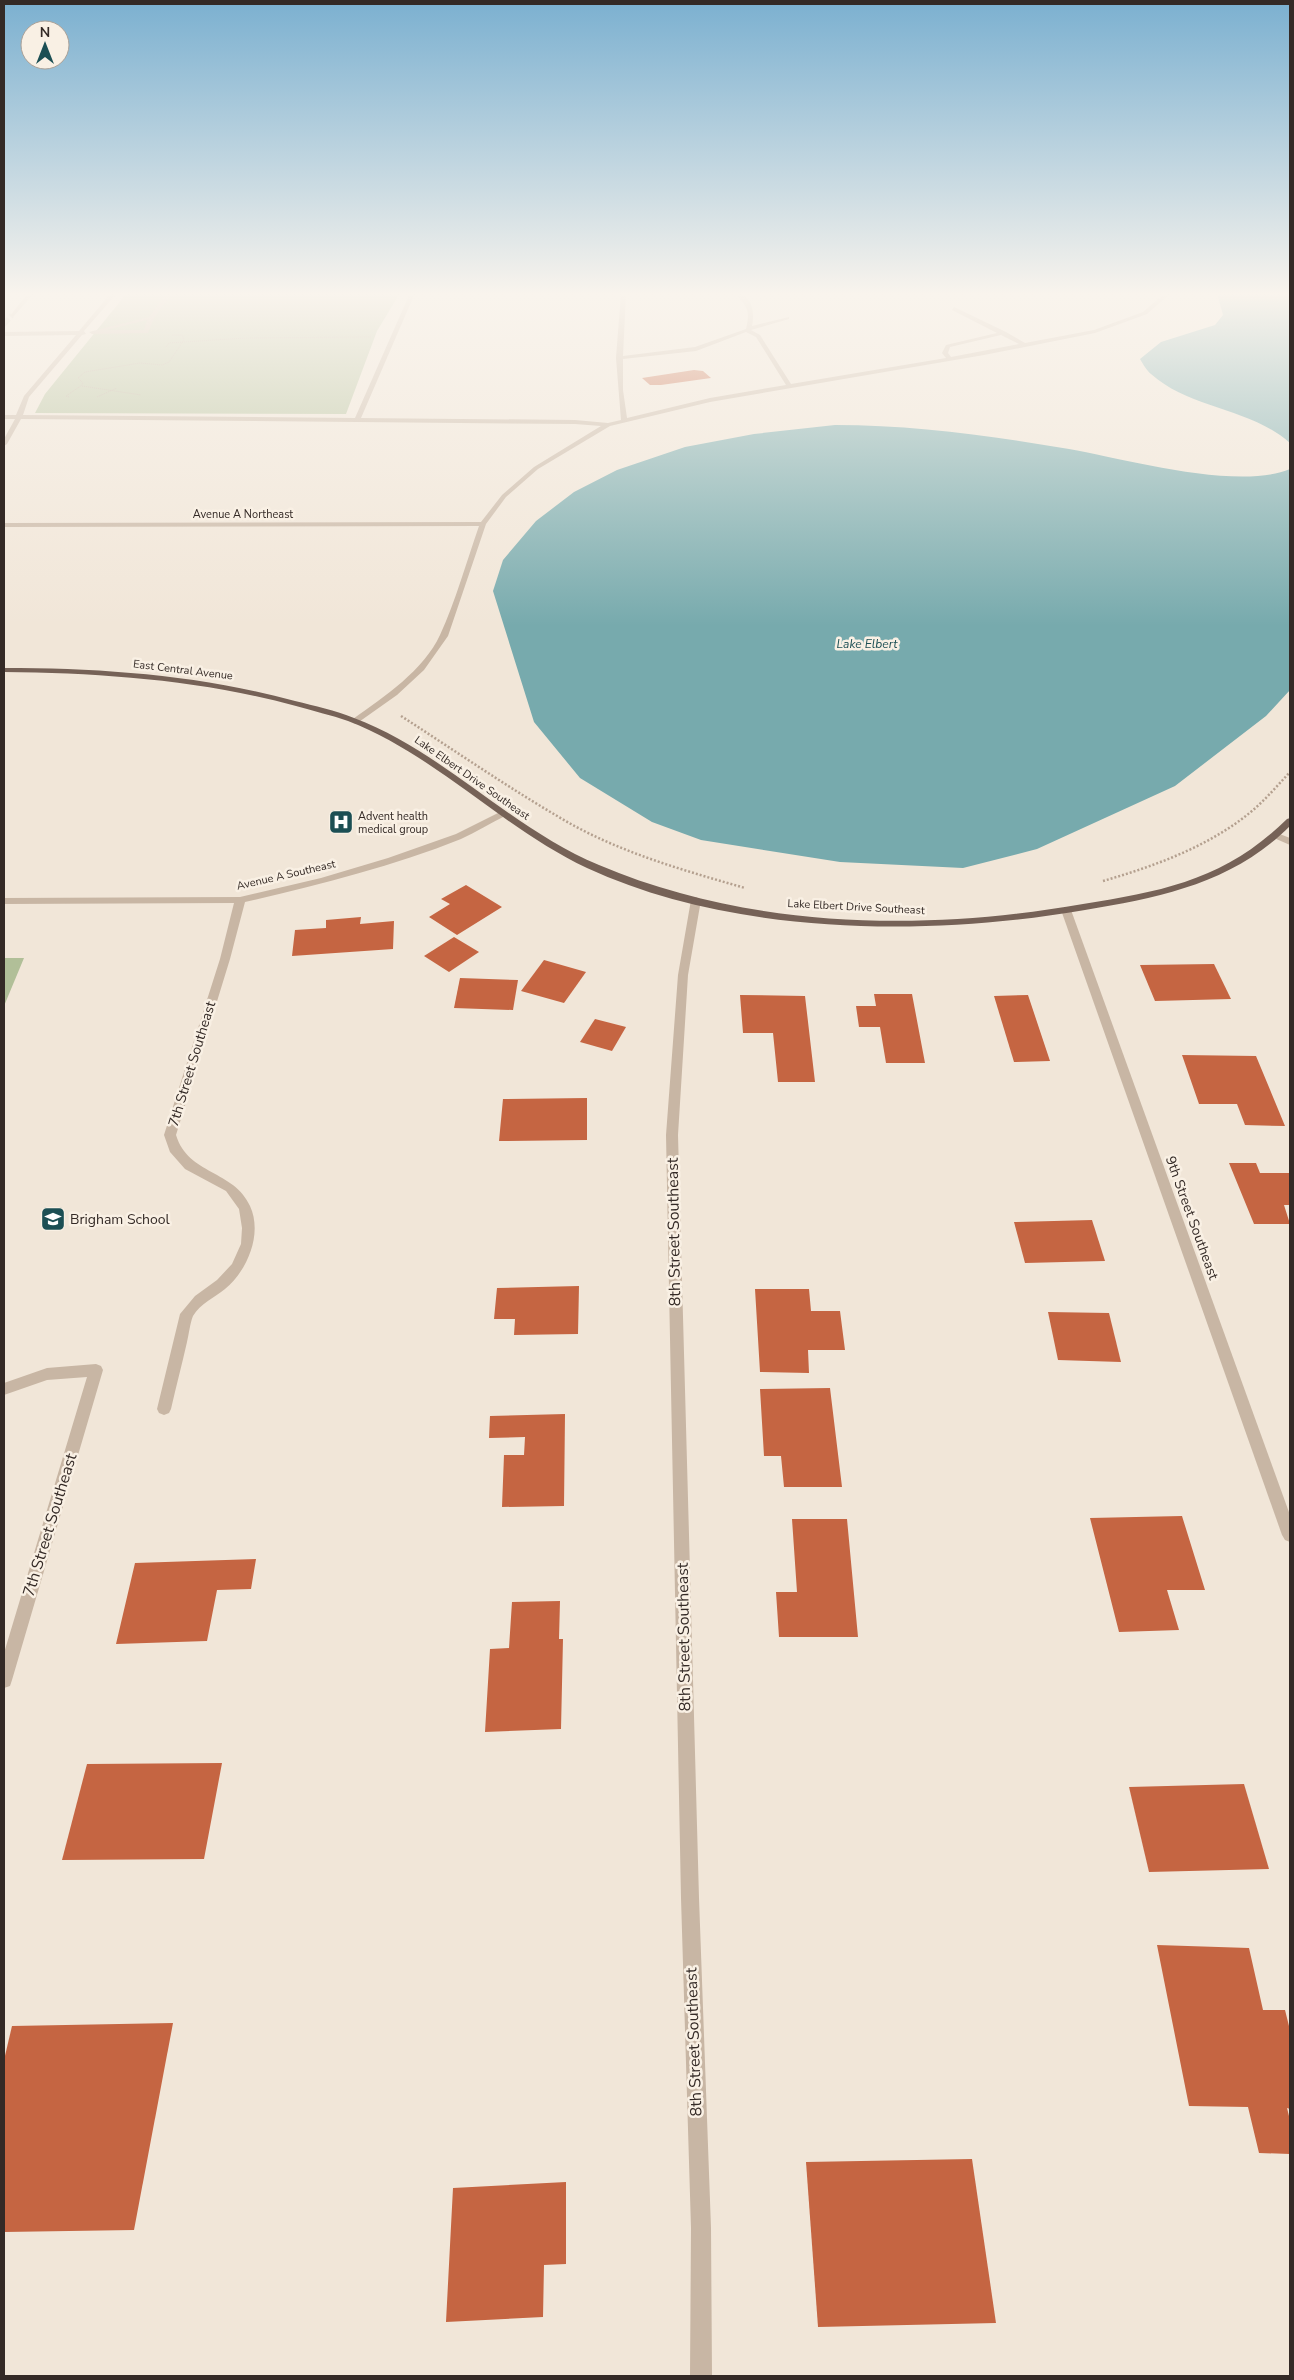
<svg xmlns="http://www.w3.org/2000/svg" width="1294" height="2380" font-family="'Nunito Sans',sans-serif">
	<rect width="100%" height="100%" fill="#f1e6d8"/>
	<!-- green -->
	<g fill="#b1bf98">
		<path d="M 127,293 L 400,293 L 377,331 L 346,414 L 35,413 L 45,394 Z"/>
		<path d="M 4,958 L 24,958 L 4,1006 Z"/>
	</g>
	<!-- water -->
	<g fill="#77aaad">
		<path d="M 1217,293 L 1290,293 L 1290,443 C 1251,408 1190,409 1151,374 C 1147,371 1143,364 1140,359 L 1161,342 L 1215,325 L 1223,315 Z"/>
		<path d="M 835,425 C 914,425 992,436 1069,449 C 1125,459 1238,491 1290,469 L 1290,690 L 1266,716 L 1175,786 L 1037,849 L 963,868 L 840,862 L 701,840 L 652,822 L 580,778 L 534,722 L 493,591 L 503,560 L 536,521 L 574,492 L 617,470 L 685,447 L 754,434 Z"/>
	</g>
	<!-- building -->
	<g fill="#c56542">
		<path d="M 694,370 L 703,371 L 711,378 L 661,385 L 650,385 L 642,378 Z"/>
		<path d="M 466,885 L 502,907 L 457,935 L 429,917 L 450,904 L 441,899 Z"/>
		<path d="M 361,917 L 360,924 L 394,921 L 393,949 L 292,956 L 295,930 L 326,928 L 326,920 Z"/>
		<path d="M 454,937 L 479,952 L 449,972 L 424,956 Z"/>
		<path d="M 544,960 L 586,972 L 564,1003 L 521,991 Z"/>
		<path d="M 1214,964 L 1231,999 L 1155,1001 L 1140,965 Z"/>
		<path d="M 460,978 L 518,980 L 513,1010 L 454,1008 Z"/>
		<path d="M 874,994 L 912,994 L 925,1063 L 886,1063 L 880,1027 L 859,1027 L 856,1006 L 876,1006 Z"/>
		<path d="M 740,995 L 805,996 L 815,1082 L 778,1082 L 773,1033 L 743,1033 Z"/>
		<path d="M 1028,995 L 1050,1061 L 1014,1062 L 994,996 Z"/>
		<path d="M 595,1019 L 626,1027 L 612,1051 L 580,1042 Z"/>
		<path d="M 1182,1055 L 1256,1056 L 1285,1126 L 1245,1125 L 1237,1104 L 1199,1104 Z"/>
		<path d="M 587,1098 L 587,1140 L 499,1141 L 503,1099 Z"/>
		<path d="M 1229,1163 L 1256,1163 L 1260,1173 L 1290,1173 L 1290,1205 L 1284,1205 L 1290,1224 L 1254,1224 Z"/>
		<path d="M 1092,1220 L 1105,1261 L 1025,1263 L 1014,1222 Z"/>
		<path d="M 579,1286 L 578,1334 L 514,1335 L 515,1319 L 494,1319 L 497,1288 Z"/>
		<path d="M 755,1289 L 809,1289 L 811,1311 L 840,1311 L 845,1350 L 808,1350 L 809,1373 L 760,1372 Z"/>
		<path d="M 1048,1312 L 1109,1313 L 1121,1362 L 1058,1360 Z"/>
		<path d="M 830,1388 L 842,1487 L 784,1487 L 781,1456 L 764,1456 L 760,1389 Z"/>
		<path d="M 565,1414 L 564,1506 L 502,1507 L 504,1455 L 524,1455 L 525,1437 L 489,1438 L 490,1416 Z"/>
		<path d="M 1182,1516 L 1205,1590 L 1167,1590 L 1179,1630 L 1119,1632 L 1090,1518 Z"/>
		<path d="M 792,1519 L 847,1519 L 858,1637 L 779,1637 L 776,1592 L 797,1592 Z"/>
		<path d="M 256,1559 L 251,1589 L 217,1590 L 207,1641 L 116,1644 L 135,1563 Z"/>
		<path d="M 560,1601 L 559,1639 L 563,1639 L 561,1729 L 485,1732 L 490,1649 L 509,1648 L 512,1602 Z"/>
		<path d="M 222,1763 L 204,1859 L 62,1860 L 87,1764 Z"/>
		<path d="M 1244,1784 L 1269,1869 L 1149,1872 L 1129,1787 Z"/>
		<path d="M 1157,1945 L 1249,1948 L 1263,2010 L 1285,2010 L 1290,2030 L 1290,2109 L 1287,2108 L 1290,2120 L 1290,2154 L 1259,2153 L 1248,2107 L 1189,2106 Z"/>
		<path d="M 173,2023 L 134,2230 L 4,2232 L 4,2060 L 12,2026 Z"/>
		<path d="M 972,2159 L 996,2323 L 818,2327 L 806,2162 Z"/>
		<path d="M 566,2182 L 566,2264 L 544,2265 L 543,2317 L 446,2322 L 453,2188 Z"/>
	</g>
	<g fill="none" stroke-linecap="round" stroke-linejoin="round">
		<!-- minor-tunnel -->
		<path stroke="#cbc0b4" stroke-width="5.5" stroke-dasharray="5.5 3" stroke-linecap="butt" d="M 5,323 L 12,315"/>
		<!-- path-far1 -->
		<g stroke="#b4a08f" stroke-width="1" stroke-dasharray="1 1" stroke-linecap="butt">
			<path d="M 166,347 L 169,343 L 245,338 L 371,337"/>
			<path d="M 82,386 L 141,395"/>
			<path d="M 69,397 L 66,396 L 82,385 L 83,383 L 78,378 L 85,372 L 140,363 L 162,365 L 169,362 L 184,340 L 182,335 L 172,335"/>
			<path d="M 97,397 L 117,388"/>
		</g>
		<!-- path -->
		<g stroke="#b4a08f" stroke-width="2.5" stroke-dasharray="2 2" stroke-linecap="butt">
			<path d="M 401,716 C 457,752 513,791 571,824 C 625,854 686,871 745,888"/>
			<path d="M 1103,881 C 1155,866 1210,846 1252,811 C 1266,799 1278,785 1290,772"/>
		</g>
		<!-- minor -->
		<g fill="#c8b6a4" fill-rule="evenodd">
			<path d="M 28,293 L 34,293 L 14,316 L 10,316 Z"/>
			<path d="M 111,293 L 117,293 L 84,331 L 86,334 L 82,335 L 29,397 L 23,415 L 355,418 L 410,293 L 415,293 L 361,418 L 575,420 L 608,423 L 621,420 L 616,358 L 621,293 L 626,293 L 623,356 L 695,347 L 746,329 C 751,308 746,306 734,293 C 752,293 755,312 752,326 L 789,317 L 789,319 L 751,330 L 760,335 L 791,384 L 946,358 L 942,353 L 946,345 L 997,333 L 952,310 L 954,307 L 1006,332 L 1025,343 L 1094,330 L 1143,312 L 1165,293 L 1171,293 L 1147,314 L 1095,333 L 984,355 L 710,402 L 610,426 L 538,469 L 506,497 L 486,524 L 448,636 L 424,670 L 397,695 L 356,724 L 353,723 L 353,719 C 384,697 424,670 440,635 C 455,603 467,560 479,526 L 4,527 L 4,523 L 481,522 L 502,495 L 534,467 L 601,426 L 575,424 L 21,419 L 7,444 L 4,446 L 4,439 L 15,419 L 4,419 L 4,415 L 16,415 L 24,396 L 76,335 L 4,336 L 4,332 L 79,331 ZM 746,332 L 756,337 L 786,385 L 710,398 L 627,418 L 623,390 L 623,359 L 696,351 ZM 1001,335 L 1019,344 L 951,357 L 948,353 L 950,347 Z"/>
			<path d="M 167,293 L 172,293 L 154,318 L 148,333 L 92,334 L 89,332 L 149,317 ZM 147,320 L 144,330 L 106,330 Z"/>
			<path d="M 4,322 L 8,323 L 6,326 L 4,327 Z"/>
			<path d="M 502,811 L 505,812 L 505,816 C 491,823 476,832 461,839 C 391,867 318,885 245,902 L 230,959 L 176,1135 C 188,1175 234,1170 250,1206 C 263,1234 247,1271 225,1289 C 215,1297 200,1304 193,1316 C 190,1323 189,1334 187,1342 C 182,1364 176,1387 171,1409 L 169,1413 L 164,1415 L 159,1413 L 157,1409 L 180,1314 L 195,1296 L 217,1280 L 232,1264 L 241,1244 L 242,1228 L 239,1209 L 226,1191 L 185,1169 L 170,1152 L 164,1135 L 220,959 L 234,903 L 4,904 L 4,898 L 240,897 L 321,878 L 388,858 L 456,834 Z"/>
			<path d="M 1277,833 L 1290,838 L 1290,845 L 1274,838 L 1272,836 Z"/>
			<path d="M 696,897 L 701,900 L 688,975 L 678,1135 L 699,1898 L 711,2228 L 712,2376 L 690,2376 L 691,2228 L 681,1898 L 666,1135 L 678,975 L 691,900 Z"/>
			<path d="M 1066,907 L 1071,910 L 1290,1515 L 1290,1542 L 1285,1540 L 1282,1535 L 1061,910 Z"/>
			<path d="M 96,1364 L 101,1366 L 103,1370 L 12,1680 L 10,1686 L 4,1688 L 4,1653 L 87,1377 L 47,1380 L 4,1395 L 4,1383 L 47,1368 Z"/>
		</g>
		<!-- major -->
		<path fill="#766257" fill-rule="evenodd" d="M 4,668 C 102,668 200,675 295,701 C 315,706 335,710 354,718 C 444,752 510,828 599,865 C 750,929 924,932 1083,904 C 1165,891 1226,879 1287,819 L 1290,818 L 1290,826 C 1233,883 1162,897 1085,910 C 928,937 734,936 587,868 C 502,828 436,755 348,721 C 331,715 313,711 296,706 C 200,680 103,673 4,672 Z"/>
	</g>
	<!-- sky -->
	<linearGradient id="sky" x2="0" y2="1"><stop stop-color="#7bb0d0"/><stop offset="0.47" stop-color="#f9f4ed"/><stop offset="1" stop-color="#f9f4ed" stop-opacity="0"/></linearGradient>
	<rect width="1294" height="626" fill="url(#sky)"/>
	<!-- icons -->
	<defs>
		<symbol id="hospital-square" viewBox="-11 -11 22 22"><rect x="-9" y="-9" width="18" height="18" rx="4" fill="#1c4f54" stroke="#f9f0e4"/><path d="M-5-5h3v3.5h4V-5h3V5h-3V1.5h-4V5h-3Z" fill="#fff"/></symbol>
		<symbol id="school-square" viewBox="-11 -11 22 22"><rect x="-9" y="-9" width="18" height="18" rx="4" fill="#1c4f54" stroke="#f9f0e4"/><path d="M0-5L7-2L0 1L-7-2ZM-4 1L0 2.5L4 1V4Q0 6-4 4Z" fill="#fff"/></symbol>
	</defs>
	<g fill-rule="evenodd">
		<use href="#hospital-square" x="327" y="808" width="28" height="28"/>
		<use href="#school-square" x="39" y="1205" width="28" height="28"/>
	</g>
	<g text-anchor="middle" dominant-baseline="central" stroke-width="5" stroke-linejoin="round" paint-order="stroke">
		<!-- far-street labels -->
		<g font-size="11" fill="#342a26" stroke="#f9f0e4">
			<text x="243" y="514">Avenue A Northeast</text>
			<text transform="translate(183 670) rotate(7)">East Central Avenue</text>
			<text transform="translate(472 778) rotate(35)">Lake Elbert Drive Southeast</text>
			<text transform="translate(286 875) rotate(-13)">Avenue A Southeast</text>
			<text transform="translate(856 907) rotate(3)">Lake Elbert Drive Southeast</text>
		</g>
		<!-- far-poi labels -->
		<g font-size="11" fill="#342a26" stroke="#f9f0e4" text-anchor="start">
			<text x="358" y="816">Advent health<tspan x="358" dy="13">medical group</tspan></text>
		</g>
		<!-- far-water labels -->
		<g font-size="12" font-style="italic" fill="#1c4f54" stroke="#f9f0e4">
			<text x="867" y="644">Lake Elbert</text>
		</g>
		<!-- street labels -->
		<g font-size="14" fill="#342a26" stroke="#f9f0e4">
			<text transform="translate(192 1064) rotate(-73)">7th Street Southeast</text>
			<text transform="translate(1192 1218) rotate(70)">9th Street Southeast</text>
		</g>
		<!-- poi labels -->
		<g font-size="14" fill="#342a26" stroke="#f9f0e4" text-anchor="start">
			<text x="70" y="1219">Brigham School</text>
		</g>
		<!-- near-street labels -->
		<g font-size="16" fill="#342a26" stroke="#f9f0e4">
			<text transform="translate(674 1232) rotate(-91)">8th Street Southeast</text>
			<text transform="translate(50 1525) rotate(-73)">7th Street Southeast</text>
			<text transform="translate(684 1637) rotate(-91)">8th Street Southeast</text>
			<text transform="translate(694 2042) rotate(-92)">8th Street Southeast</text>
		</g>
	</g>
	<!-- border -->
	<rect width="1294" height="2380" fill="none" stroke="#342a26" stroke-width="10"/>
	<!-- north arrow -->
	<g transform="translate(45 45)"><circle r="24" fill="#f9f0e4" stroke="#aaa198"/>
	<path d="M0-4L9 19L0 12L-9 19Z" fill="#1c4f54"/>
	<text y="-8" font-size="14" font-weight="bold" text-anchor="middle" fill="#342a26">N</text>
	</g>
</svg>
